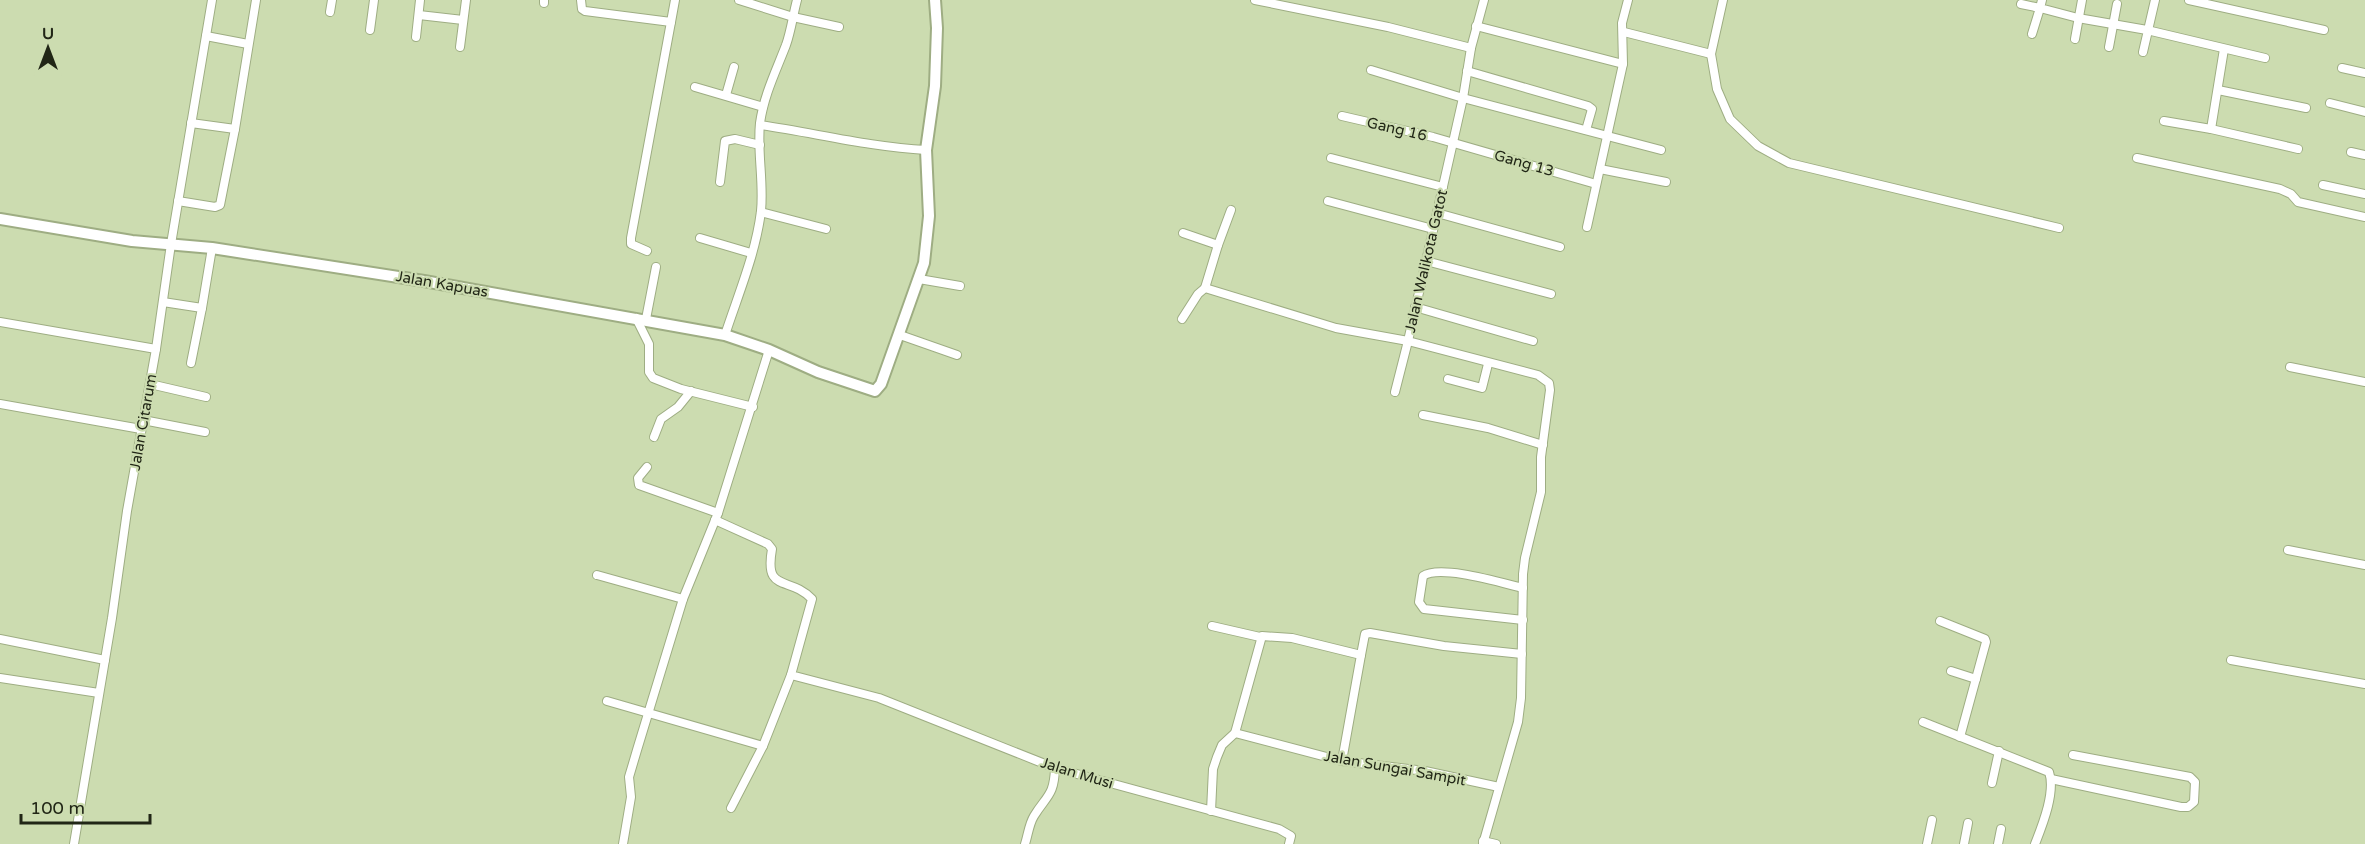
<svg xmlns="http://www.w3.org/2000/svg" width="2365" height="844" font-family="'Varela Round',sans-serif">
	<rect width="100%" height="100%" fill="#ccdcb0"/>
	<g fill="none" stroke-linecap="round" stroke-linejoin="round">
		<defs>
			<g id="minor">
				<path d="M 581,0 L 582,9 L 585,11 L 671,22 L 675,0"/>
				<path d="M 739,0 L 793,17 L 839,27"/>
				<path d="M 1255,0 L 1388,27 L 1471,48"/>
				<path d="M 1723,0 L 1711,54 L 1717,89 L 1730,119 L 1758,146 L 1789,163 L 2059,228"/>
				<path d="M 2042,0 L 2040,8 L 2078,18 L 2147,30 L 2265,58"/>
				<path d="M 2189,0 L 2324,30"/>
				<path d="M 544,3 L 544,0"/>
				<path d="M 2021,4 L 2040,8 L 2032,34"/>
				<path d="M 330,12 L 332,0"/>
				<path d="M 419,15 L 463,20"/>
				<path d="M 1476,26 L 1623,64"/>
				<path d="M 370,30 L 374,0"/>
				<path d="M 1624,32 L 1711,54"/>
				<path d="M 206,36 L 248,44"/>
				<path d="M 416,37 L 420,0"/>
				<path d="M 2075,39 L 2082,0"/>
				<path d="M 460,47 L 466,0"/>
				<path d="M 2109,47 L 2117,4"/>
				<path d="M 2143,52 L 2155,0"/>
				<path d="M 2342,68 L 2365,73"/>
				<path d="M 1371,70 L 1463,98 L 1661,150"/>
				<path d="M 1467,71 L 1588,106 L 1592,109 L 1586,130"/>
				<path d="M 695,87 L 763,107"/>
				<path d="M 2218,90 L 2306,108"/>
				<path d="M 726,95 L 734,67"/>
				<path d="M 2330,103 L 2365,112"/>
				<path d="M 1342,116 L 1433,137 L 1596,184"/>
				<path d="M 2164,121 L 2211,129 L 2298,149"/>
				<path d="M 191,123 L 235,129 L 256,0"/>
				<path d="M 760,125 C 815,133 870,147 926,150"/>
				<path d="M 2211,129 L 2224,49"/>
				<path d="M 2351,152 L 2365,155"/>
				<path d="M 1331,158 L 1443,187"/>
				<path d="M 2137,158 L 2280,189 L 2291,194 L 2298,202 L 2365,217"/>
				<path d="M 1600,169 L 1666,182"/>
				<path d="M 720,182 L 725,141 L 735,139 L 760,145"/>
				<path d="M 2323,185 L 2365,194"/>
				<path d="M 178,201 L 215,207 L 220,205 L 235,129"/>
				<path d="M 1328,201 L 1433,229"/>
				<path d="M 761,212 L 826,229"/>
				<path d="M 1437,213 L 1560,247"/>
				<path d="M 1587,227 L 1623,64 L 1622,23 L 1628,0"/>
				<path d="M 1183,233 L 1218,245 L 1205,288 L 1336,328 L 1408,341 L 1395,392"/>
				<path d="M 700,238 L 751,253"/>
				<path d="M 1218,245 L 1231,210"/>
				<path d="M 647,251 L 631,244 L 631,238 L 671,22"/>
				<path d="M 1426,261 L 1551,294"/>
				<path d="M 919,279 L 960,286"/>
				<path d="M 163,302 L 202,308 L 212,248"/>
				<path d="M 1415,307 L 1533,341"/>
				<path d="M 636,318 L 649,344 L 649,372 L 653,378 L 681,389 L 753,407"/>
				<path d="M 646,319 L 656,267"/>
				<path d="M 1182,319 L 1198,294 L 1205,288"/>
				<path d="M 0,322 L 156,349"/>
				<path d="M 725,335 C 738,295 756,253 761,211 C 764,182 757,152 760,123 C 764,95 776,71 786,45 C 791,31 793,15 797,0"/>
				<path d="M 900,335 L 957,355"/>
				<path d="M 191,363 L 202,308"/>
				<path d="M 2290,367 L 2365,382"/>
				<path d="M 1448,379 L 1482,388 L 1488,364"/>
				<path d="M 150,384 L 206,397"/>
				<path d="M 0,404 L 141,429"/>
				<path d="M 1423,415 L 1488,428 L 1543,445"/>
				<path d="M 143,420 L 205,432"/>
				<path d="M 654,437 L 661,419 L 678,407 L 691,391"/>
				<path d="M 647,467 L 638,478 L 639,485 L 718,513"/>
				<path d="M 715,520 L 768,544 L 772,549 C 764,594 789,575 812,599 L 791,675 L 879,698 L 1055,768 L 1279,829 L 1291,836 L 1289,844"/>
				<path d="M 2288,550 L 2365,565"/>
				<path d="M 597,575 L 683,599"/>
				<path d="M 1523,620 L 1424,609 L 1419,602 L 1423,576 C 1440,564 1502,583 1523,588"/>
				<path d="M 1940,621 L 1985,639 L 1986,642 L 1960,737"/>
				<path d="M 1212,626 L 1260,637"/>
				<path d="M 0,639 L 105,660"/>
				<path d="M 1361,655 L 1365,634 L 1370,633 L 1444,646 L 1522,654"/>
				<path d="M 2231,660 L 2365,684"/>
				<path d="M 1951,671 L 1976,679"/>
				<path d="M 0,678 L 99,693"/>
				<path d="M 607,701 L 763,746"/>
				<path d="M 1923,722 L 2049,772 C 2056,792 2042,826 2035,844"/>
				<path d="M 1235,733 L 1342,761 L 1425,771 L 1499,787"/>
				<path d="M 2051,779 L 2181,807 L 2188,807 L 2194,802 L 2195,782 L 2190,777 L 2073,755"/>
				<path d="M 1992,783 L 1999,751"/>
				<path d="M 731,808 L 763,746 L 791,675"/>
				<path d="M 1211,811 L 1213,769 L 1217,757 L 1222,745 L 1235,733 L 1262,636 L 1292,638 L 1361,655 L 1342,761"/>
				<path d="M 1483,841 L 1496,844"/>
				<path d="M 74,844 L 112,618 L 127,511 L 156,349 L 171,244 L 212,0"/>
				<path d="M 623,844 L 631,797 L 629,777 L 637,750 L 683,599 L 718,513 L 769,350"/>
				<path d="M 1025,844 C 1028,835 1029,824 1034,816 C 1047,795 1054,796 1055,768"/>
				<path d="M 1483,844 L 1518,722 L 1521,698 L 1523,574 L 1525,558 L 1541,492 L 1541,457 L 1550,390 L 1549,383 L 1538,375 L 1408,341 L 1463,98 L 1471,48 L 1484,0"/>
				<path d="M 1927,844 L 1932,820"/>
				<path d="M 1964,844 L 1968,823"/>
				<path d="M 1998,844 L 2001,829"/>
			</g>
			<path id="secondary" d="M 0,219 L 132,241 L 212,248 L 424,281 L 725,335 L 769,350 L 818,372 L 875,391 L 881,384 L 924,263 L 929,216 L 926,150 L 935,86 L 937,28 L 935,0"/>
		</defs>
		<!-- minor casing -->
		<use href="#minor" stroke="#9ead83" stroke-width="10"/>
		<!-- secondary casing -->
		<use href="#secondary" stroke="#9ead83" stroke-width="14"/>
		<!-- minor -->
		<use href="#minor" stroke="#fff" stroke-width="8"/>
		<!-- secondary -->
		<use href="#secondary" stroke="#fff" stroke-width="10"/>
	</g>
	<g text-anchor="middle" dominant-baseline="central" stroke-width="4.5" stroke-linejoin="round" paint-order="stroke">
		<!-- street labels -->
		<g font-size="15" fill="#212616" stroke="#ccdcb0">
			<text transform="translate(1397 129) rotate(13)">Gang 16</text>
			<text transform="translate(1524 163) rotate(16)">Gang 13</text>
			<text transform="translate(1426 261) rotate(-77)">Jalan Walikota Gatot</text>
			<text transform="translate(442 284) rotate(10)">Jalan Kapuas</text>
			<text transform="translate(143 422) rotate(-80)">Jalan Citarum</text>
			<text transform="translate(1395 768) rotate(10)">Jalan Sungai Sampit</text>
			<text transform="translate(1077 773) rotate(17)">Jalan Musi</text>
		</g>
	</g>
	<!-- north arrow -->
	<g transform="translate(48 48)" stroke="#ccdcb0" stroke-width="4.5" paint-order="stroke">
	<path d="M0-4.5L10 22L0 15L-10 22Z" fill="#212616"/>
	<text y="-9" font-size="16" font-weight="bold" text-anchor="middle" fill="#212616">U</text>
	</g>
	<!-- scale -->
	<path d="M21 814v9h129v-9" fill="none" stroke="#212616" stroke-width="3"/>
	<text x="30" y="814" font-size="18" fill="#212616" stroke="#ccdcb0" stroke-width="4.5" paint-order="stroke">100 m</text>
</svg>
